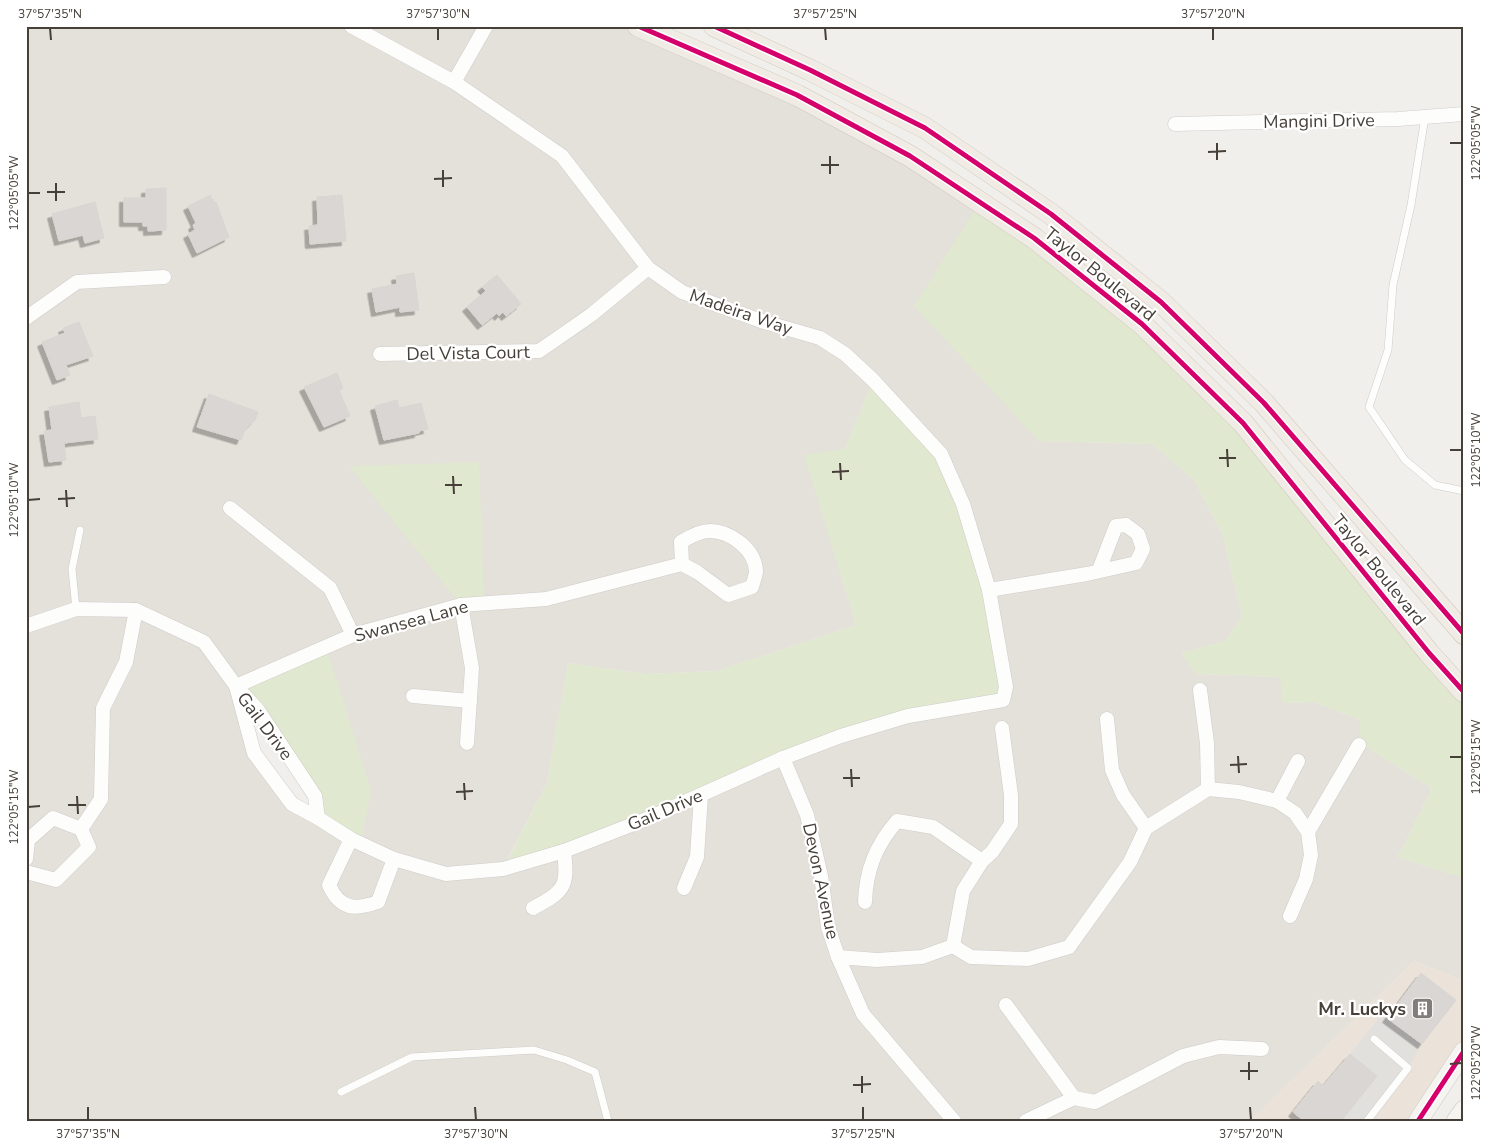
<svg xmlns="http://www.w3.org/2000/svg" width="1490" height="1147" font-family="'Nunito Sans',sans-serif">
	<defs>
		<filter id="shadow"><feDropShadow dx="-4.5" dy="4.5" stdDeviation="0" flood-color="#0004"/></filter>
	</defs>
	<rect width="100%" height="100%" fill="#f1efec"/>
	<!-- residential -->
	<path fill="#e4e0da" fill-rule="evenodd" d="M 26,26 L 638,26 L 797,95 L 980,202 L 1004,401 L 1039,441 L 1152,444 L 1194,480 L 1223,535 L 1242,618 L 1225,641 L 1182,653 L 1196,674 L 1281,677 L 1282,703 L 1314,702 L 1360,720 L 1360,743 L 1432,788 L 1398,857 L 1464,878 L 1464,981 L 1414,961 L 1250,1121 L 26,1121 ZM 873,380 L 908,716 L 503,868 L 547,783 L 568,663 L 646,674 L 716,671 L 856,625 L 805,456 L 845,449 ZM 236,686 L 371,790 L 318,818 L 291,804 L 254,753 Z"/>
	<!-- commercial -->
	<path fill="#ebe3da" d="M 1414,961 L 1464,981 L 1464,1051 L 1417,1121 L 1250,1121 Z"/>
	<!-- green -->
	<g fill="#e0e8cf">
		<path d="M 980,202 L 1034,238 L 1243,423 L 1464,692 L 1464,878 L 1398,857 L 1432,788 L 1360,743 L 1360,720 L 1314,702 L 1282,703 L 1280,677 L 1196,674 L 1182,653 L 1225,641 L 1242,618 L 1223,535 L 1194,480 L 1152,444 L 1039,441 L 914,306 Z"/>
		<path d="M 873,380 L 941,454 L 989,590 L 1003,700 L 908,716 L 503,869 L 547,783 L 568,663 L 646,674 L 716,671 L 856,625 L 804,455 L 845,449 Z"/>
		<path d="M 479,462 L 484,603 L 461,605 L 349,466 Z"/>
		<path d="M 326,647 L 371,790 L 361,844 L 318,818 L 315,796 L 236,686 Z"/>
	</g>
	<!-- parking -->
	<path fill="#e2e0dd" d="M 1382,1014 L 1422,1044 L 1408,1068 L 1367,1121 L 1341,1121 L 1377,1076 L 1350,1054 Z"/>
	<!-- building -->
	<g fill="#d9d6d3" stroke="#d9d6d2" filter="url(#shadow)">
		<path d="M 166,188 L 166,230 L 148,231 L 148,226 L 143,226 L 143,222 L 124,222 L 124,198 L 146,198 L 146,189 Z"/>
		<path d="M 211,195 L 211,200 L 213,199 L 214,203 L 216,202 L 229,237 L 197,253 L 188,234 L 195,230 L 193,225 L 196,223 L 188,206 Z"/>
		<path d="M 342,195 L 346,241 L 310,244 L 309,226 L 318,225 L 317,197 Z"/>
		<path d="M 95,202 L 104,238 L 85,243 L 83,235 L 59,241 L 52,214 Z"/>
		<path d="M 414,273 L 419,310 L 400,312 L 400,307 L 376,312 L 372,289 L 397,284 L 396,276 Z"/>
		<path d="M 497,275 L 521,304 L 506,316 L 503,312 L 499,316 L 497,313 L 482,325 L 467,307 L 486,291 L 482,287 Z"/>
		<path d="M 79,322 L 93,356 L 66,365 L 70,375 L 57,380 L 42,342 L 65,333 L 63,328 Z"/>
		<path d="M 337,373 L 343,388 L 339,390 L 350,416 L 324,427 L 304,387 Z"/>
		<path d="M 209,394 L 258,412 L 255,420 L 246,428 L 241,440 L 197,427 Z"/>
		<path d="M 397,400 L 399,408 L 421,403 L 428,429 L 419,431 L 419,433 L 384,440 L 375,406 Z"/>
		<path d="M 79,402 L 81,418 L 95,416 L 98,439 L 64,443 L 66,460 L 49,462 L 44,431 L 52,430 L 49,407 Z"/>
		<path d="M 1421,973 L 1456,1000 L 1422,1044 L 1387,1018 Z"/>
		<path d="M 1350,1054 L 1377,1076 L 1341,1121 L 1304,1121 L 1293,1112 L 1318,1081 L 1323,1086 Z"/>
	</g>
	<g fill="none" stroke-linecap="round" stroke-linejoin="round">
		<defs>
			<g id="lane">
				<path d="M 1425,117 L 1411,205 L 1393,285 L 1388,350 L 1369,407 L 1405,460 L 1435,485 L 1464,491"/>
				<path d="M 76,609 L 72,569 L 80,530"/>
				<path d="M 341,1092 L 412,1057 L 534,1050 L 567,1060 L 595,1072 L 608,1121"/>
				<path d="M 1367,1121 L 1408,1068 L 1374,1039"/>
			</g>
			<g id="street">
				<path d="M 454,82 L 486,26"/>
				<path d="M 1175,124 L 1398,119 L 1464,114"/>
				<path d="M 26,318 L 77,282 L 164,277"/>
				<path d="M 380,354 L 539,351 L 591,315 L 648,268"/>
				<path d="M 230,508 L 330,588 L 353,635"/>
				<path d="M 989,590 L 1087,574 L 1136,563 L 1143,549 L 1138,534 L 1126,525 L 1116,526 L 1099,570"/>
				<path d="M 461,605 L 472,668 L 467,743"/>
				<path d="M 26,626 L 76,609 L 136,610 L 204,642 L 236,686 L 258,710 L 315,796 L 318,818 L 292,804 L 254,753 L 236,686"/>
				<path d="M 236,686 L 353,635 L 461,605 L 546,599 L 682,564 L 697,572 L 728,595 L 752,587 C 753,582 756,576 756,571 C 755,549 730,531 710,531 C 700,531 689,537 681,542 L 682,564"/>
				<path d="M 1200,690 L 1207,743 L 1208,789"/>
				<path d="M 413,696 L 470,701"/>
				<path d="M 1107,719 L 1112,770 L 1123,795 L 1146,828"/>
				<path d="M 783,758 L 807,815 L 821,876 L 828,927 L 838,957 L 863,1014 L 954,1121"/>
				<path d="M 1277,801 L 1298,761"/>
				<path d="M 318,818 L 351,839 L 394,859 L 446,874 L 503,869 L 564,851 L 649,818 L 783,758 L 841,736 L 908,716 L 1003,700 L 1006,687 L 989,590 L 963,504 L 941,454 L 873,380 L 845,354 L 820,338 L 761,321 L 682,292 L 648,268 L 562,156 L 454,82 L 351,26"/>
				<path d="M 81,829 L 101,799 L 103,708 L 126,662 L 136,610"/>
				<path d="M 1308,832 L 1359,745"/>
				<path d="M 351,839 L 329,885 C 340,910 355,910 378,902 L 394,859"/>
				<path d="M 26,859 L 28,840 L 53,818 L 81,829 L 89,847 L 56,880 L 26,872"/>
				<path d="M 684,888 L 697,857 L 701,795"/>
				<path d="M 865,902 C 866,870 876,845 897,821 L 933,827 L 982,861"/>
				<path d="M 533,908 C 565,891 568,887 564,851"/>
				<path d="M 953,946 L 971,957 L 1028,959 L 1069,947 L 1130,862 L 1146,828 L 1208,789 L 1239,792 L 1277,801 L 1295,813 L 1308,832 L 1311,855 L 1306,879 L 1290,916"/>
				<path d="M 838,957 L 877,960 L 922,957 L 953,946 L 963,891 L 982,861 L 992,852 L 1011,824 L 1011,795 L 1002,728"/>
				<path d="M 1006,1005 L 1074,1098 L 1026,1121"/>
				<path d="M 1074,1098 L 1095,1102 L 1183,1056 L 1219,1047 L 1262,1049"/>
			</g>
			<g id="secondary">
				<path d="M 1418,1121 L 1464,1051"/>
				<path d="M 1456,1121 L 1464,1110"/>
			</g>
			<g id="primary">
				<path d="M 638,26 L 797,95 L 910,156 L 1034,238 L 1142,324 L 1243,423 L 1429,653 L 1464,692"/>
				<path d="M 714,26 L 810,70 L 925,128 L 1051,214 L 1161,302 L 1264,403 L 1464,634"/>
			</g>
		</defs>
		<!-- lane casing -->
		<use href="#lane" stroke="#cfccc9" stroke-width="8"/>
		<!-- street casing -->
		<use href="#street" stroke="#cfccc9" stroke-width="15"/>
		<!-- secondary casing -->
		<use href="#secondary" stroke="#cfcbc4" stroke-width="20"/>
		<!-- primary casing -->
		<use href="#primary" stroke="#d1c9bc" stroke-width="22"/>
		<!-- lane -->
		<use href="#lane" stroke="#fdfdfc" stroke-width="7"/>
		<!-- street -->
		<use href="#street" stroke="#fdfdfc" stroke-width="14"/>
		<!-- secondary -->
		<use href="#secondary" stroke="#f5f4f0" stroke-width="19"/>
		<!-- primary -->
		<use href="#primary" stroke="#f0ece5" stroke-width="21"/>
		<defs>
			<g id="cycleway">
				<path d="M 638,26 L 797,95 L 910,156 L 1034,238 L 1142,324 L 1243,423 L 1429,653 L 1464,692"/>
				<path d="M 714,26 L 810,70 L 925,128 L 1051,214 L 1161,302 L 1264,403 L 1464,634"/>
				<path d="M 1418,1121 L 1464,1051"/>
			</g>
		</defs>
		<!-- cycleway casing -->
		<use href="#cycleway" stroke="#fff" stroke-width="8"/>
		<!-- cycleway -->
		<use href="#cycleway" stroke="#d6006c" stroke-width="5"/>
	</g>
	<!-- ticks -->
	<path fill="none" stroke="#464039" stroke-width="2" d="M 50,28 L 51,40M 438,28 L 438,40M 825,28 L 826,40M 1213,28 L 1213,40M 1217,143 L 1217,160M 1450,143 L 1462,143M 1208,152 L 1226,151M 830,156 L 830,174M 821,165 L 839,165M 443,170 L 443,187M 434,179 L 452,178M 56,183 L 56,201M 47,192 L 65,192M 28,193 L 40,193M 1227,449 L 1228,467M 1450,450 L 1462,450M 1219,458 L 1236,458M 840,463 L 841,480M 832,472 L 849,471M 453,476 L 454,494M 445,485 L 462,485M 66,490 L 67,507M 58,499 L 75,498M 28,500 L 40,499M 1238,756 L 1239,773M 1450,757 L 1462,757M 1230,765 L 1247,764M 851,769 L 852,787M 843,778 L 860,778M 464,783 L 465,800M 456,792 L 473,791M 77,796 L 78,814M 68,805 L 86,805M 28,807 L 40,806M 1249,1062 L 1249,1080M 1450,1064 L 1462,1063M 1240,1071 L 1258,1071M 862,1076 L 862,1093M 853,1085 L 871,1084M 88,1107 L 88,1120M 475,1107 L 476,1120M 863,1107 L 863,1120M 1250,1107 L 1251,1120"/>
	<!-- icons -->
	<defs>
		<symbol id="building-square" viewBox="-11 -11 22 22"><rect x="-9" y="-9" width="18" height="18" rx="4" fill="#827d78" stroke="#fff"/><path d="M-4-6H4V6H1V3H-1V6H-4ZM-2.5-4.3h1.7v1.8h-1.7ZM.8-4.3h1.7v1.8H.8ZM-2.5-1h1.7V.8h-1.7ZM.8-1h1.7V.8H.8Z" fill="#fff"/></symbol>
	</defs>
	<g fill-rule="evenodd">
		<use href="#building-square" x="1410" y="996" width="25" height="25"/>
	</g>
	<g text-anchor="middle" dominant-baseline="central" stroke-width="4.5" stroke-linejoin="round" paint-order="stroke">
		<!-- street labels -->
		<g font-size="18" fill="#464039" stroke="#fff">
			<text transform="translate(1319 121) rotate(-1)">Mangini Drive</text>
			<text transform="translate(1100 274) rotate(39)">Taylor Boulevard</text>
			<text transform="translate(741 312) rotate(19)">Madeira Way</text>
			<text transform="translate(468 353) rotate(-1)">Del Vista Court</text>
			<text transform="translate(1379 570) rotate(51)">Taylor Boulevard</text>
			<text transform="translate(411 621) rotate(-15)">Swansea Lane</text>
			<text transform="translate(265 726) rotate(53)">Gail Drive</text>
			<text transform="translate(665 810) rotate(-23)">Gail Drive</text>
			<text transform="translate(821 881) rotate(78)">Devon Avenue</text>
		</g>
		<!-- poi labels -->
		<g font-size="18" font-weight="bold" fill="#464039" stroke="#fff" text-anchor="end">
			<text x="1406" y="1009">Mr. Luckys</text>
		</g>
	</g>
	<!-- border -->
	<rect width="1490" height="1147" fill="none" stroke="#ffffff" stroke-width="55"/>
	<rect x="28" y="28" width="1434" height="1092" fill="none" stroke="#464039" stroke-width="2"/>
	<g font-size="12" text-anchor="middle" fill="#464039">
		<text x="50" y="18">37°57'35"N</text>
		<text x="438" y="18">37°57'30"N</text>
		<text x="825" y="18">37°57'25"N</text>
		<text x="1213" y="18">37°57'20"N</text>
		<text transform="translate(1476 143) rotate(-90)" y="4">122°05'05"W</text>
		<text transform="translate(14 193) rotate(-90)" y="4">122°05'05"W</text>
		<text transform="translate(1476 450) rotate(-90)" y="4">122°05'10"W</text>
		<text transform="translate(14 500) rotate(-90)" y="4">122°05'10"W</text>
		<text transform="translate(1476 757) rotate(-90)" y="4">122°05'15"W</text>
		<text transform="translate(14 807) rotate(-90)" y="4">122°05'15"W</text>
		<text transform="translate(1476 1063) rotate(-90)" y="4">122°05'20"W</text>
		<text x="88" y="1138">37°57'35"N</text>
		<text x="476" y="1138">37°57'30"N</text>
		<text x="863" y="1138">37°57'25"N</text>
		<text x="1251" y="1138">37°57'20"N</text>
	</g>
</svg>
